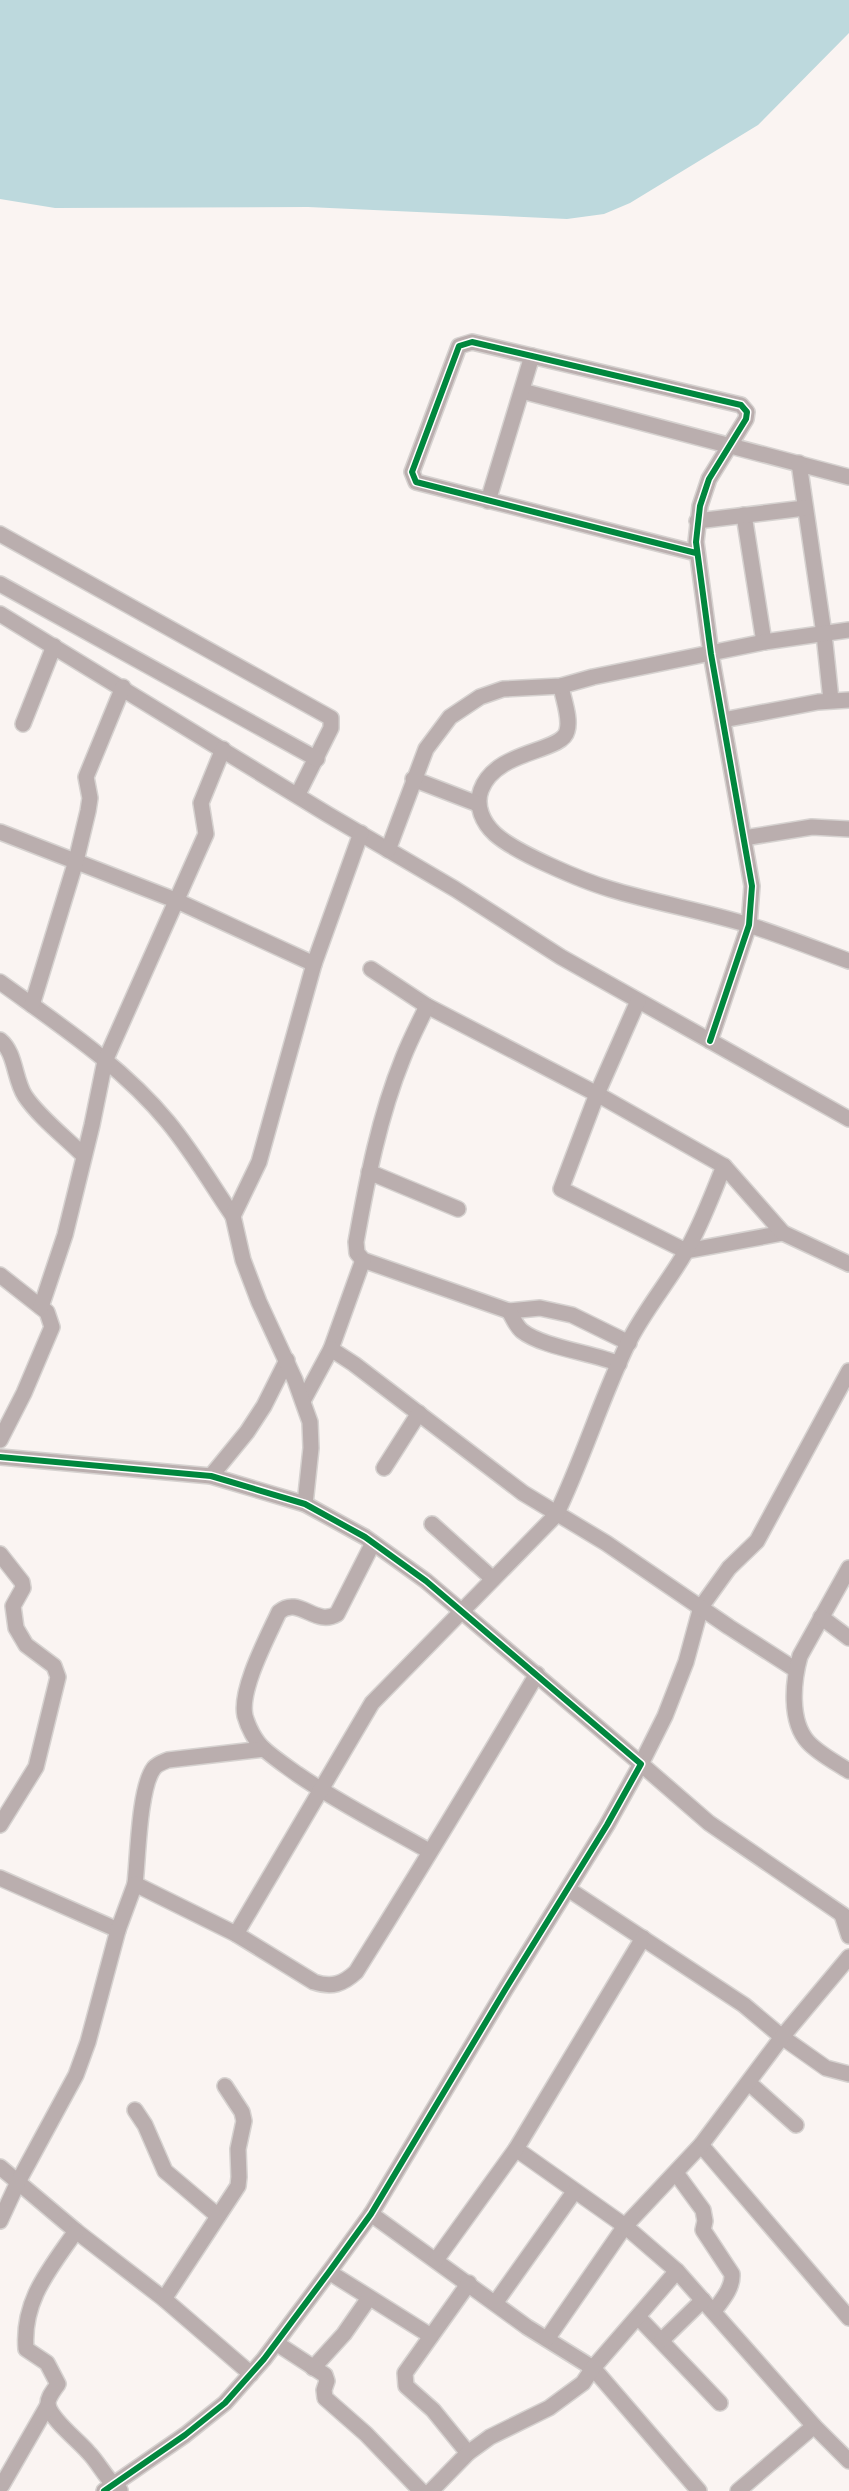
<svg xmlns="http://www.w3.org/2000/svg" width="849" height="2491" font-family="Overpass,sans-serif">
	<rect width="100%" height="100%" fill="#faf4f2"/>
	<!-- water -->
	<path fill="#bdd9dd" d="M 0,0 L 849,0 L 849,33 L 758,125 L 630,203 L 604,214 L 567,219 L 308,207 L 55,208 L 0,199 Z"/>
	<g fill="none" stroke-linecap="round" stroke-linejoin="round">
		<defs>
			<g id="minor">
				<path d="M 522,391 L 849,477"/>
				<path d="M 799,463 L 824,634 L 831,700"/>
				<path d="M 488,501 L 532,356"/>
				<path d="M 744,515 L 764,642"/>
				<path d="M 697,521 L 805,508"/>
				<path d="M 0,534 L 331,718 L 331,728 L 298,794"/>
				<path d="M 696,553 L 416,482 L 412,472 L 459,346 L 472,342 L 741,405 L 747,412 L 746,419 L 709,479 L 700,506 L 696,542 L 711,654 L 752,886 L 749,925 L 710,1041"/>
				<path d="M 0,584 L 317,759"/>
				<path d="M 0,614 L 327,814 L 455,889 L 561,957 L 849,1119"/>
				<path d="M 561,686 C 563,699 571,718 567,731 C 562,753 496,749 481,790 C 475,806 483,823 495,834 C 516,853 583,881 610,889 C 656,903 704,911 749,925 C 783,936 816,949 849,961"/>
				<path d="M 723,720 L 818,702 L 849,700"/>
				<path d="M 23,724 L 54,646"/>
				<path d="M 413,779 L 478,804"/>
				<path d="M 0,832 L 175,900 L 314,964"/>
				<path d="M 744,838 L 812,827 L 849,829"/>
				<path d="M 388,850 L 426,749 L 450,717 L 480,697 L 503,689 L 561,686 L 593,677 L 764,642 L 849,630"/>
				<path d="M 371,969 L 427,1006 L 597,1094 L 724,1166"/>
				<path d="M 0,982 C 58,1024 122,1066 168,1122 C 192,1151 212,1185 233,1216"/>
				<path d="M 638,1001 L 597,1094 L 561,1189 L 686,1251 L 783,1233"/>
				<path d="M 32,1005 L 76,861 L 88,811 L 90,798 L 86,777 L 123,687"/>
				<path d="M 427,1006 C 419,1023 410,1040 403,1058 C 379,1117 367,1180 356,1242 L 357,1253 L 363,1260 L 509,1311 L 540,1308 L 572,1315 L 629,1343"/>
				<path d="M 0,1040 C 16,1053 14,1079 25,1096 C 39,1117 65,1137 83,1155"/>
				<path d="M 369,1172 L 458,1209"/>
				<path d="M 0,1275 L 47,1312 L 52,1327 L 24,1393 L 0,1440"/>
				<path d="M 41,1307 L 65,1235 L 92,1125 L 105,1061 L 206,834 L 201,803 L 223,749"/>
				<path d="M 509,1311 C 513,1318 516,1326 522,1331 C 542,1347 593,1353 619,1364"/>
				<path d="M 331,1349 L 363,1260"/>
				<path d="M 849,1371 L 757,1541 L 729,1568 L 701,1607 L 686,1662 L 665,1716 L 641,1764 L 709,1823 L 849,1919"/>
				<path d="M 303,1401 L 331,1349 L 354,1364 L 523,1493 L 606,1543 L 729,1627 L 796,1670"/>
				<path d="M 0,1457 L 211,1476 L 305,1504 L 365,1537 L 426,1581 L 641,1764 L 607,1825 L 505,1990 L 371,2214 L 329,2272 L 264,2359 L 225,2403 L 185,2435 L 104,2491"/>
				<path d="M 384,1468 L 419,1413"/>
				<path d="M 211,1476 L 247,1432 L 264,1406 L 287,1360"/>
				<path d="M 305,1504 L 311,1448 L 310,1422 L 295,1380 L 259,1302 L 243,1260 L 233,1216 L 259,1162 L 314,964 L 361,833"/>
				<path d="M 432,1524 L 493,1579"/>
				<path d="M 373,1543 L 337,1614 C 315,1627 299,1595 279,1612 C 268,1636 239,1690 245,1716 C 248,1727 255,1741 264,1749 C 274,1758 286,1766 297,1774 C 339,1803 385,1826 429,1851"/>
				<path d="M 0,1554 L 22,1582 L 23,1588 L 13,1606 L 16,1628 L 26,1645 L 54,1666 L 58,1677 L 36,1767 L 0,1825"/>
				<path d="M 849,1568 L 800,1656 C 793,1681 789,1721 808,1742 C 819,1754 835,1762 849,1771"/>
				<path d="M 821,1617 L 849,1638"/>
				<path d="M 0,1878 L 118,1930"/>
				<path d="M 135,1884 C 138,1858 139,1787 154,1768 C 157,1764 163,1762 168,1760 L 264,1749"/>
				<path d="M 568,1889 L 744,2005 L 782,2037 L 826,2068 L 849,2074"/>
				<path d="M 842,1915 L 849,1936"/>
				<path d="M 236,1934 L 372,1703 L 556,1515 C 583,1459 601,1399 628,1343 C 644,1311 667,1284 685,1253 C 701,1226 712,1195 724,1166 L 783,1233 L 849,1264"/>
				<path d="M 749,2083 L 796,2125"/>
				<path d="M 135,2110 L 145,2125 L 165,2171 L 218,2216"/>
				<path d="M 701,2145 L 849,2318"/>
				<path d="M 516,2149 L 625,2226 L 677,2271 L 814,2426 L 849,2461"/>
				<path d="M 0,2167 L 76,2231 L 164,2299 L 251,2374"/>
				<path d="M 676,2173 L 703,2210 L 705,2221 L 703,2230 L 732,2274 C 733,2288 722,2300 714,2311"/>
				<path d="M 371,2214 L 527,2327 L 593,2368 L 699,2491"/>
				<path d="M 0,2221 L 18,2182 L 76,2075 L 88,2042 L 118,1930 L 135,1884 L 236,1934 L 314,1982 C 332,1988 343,1984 356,1972 C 418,1873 478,1774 537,1674"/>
				<path d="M 76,2231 C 50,2269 22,2300 26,2349 L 47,2363 L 58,2384 C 54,2390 47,2398 48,2405 C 51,2420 78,2440 88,2452 C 100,2464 106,2480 120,2490"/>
				<path d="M 436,2260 L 516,2149 L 643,1938"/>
				<path d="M 329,2272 L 431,2336"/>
				<path d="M 164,2299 L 238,2186 L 239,2177 L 238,2149 L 244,2121 L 242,2112 L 225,2086"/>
				<path d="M 496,2302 L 574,2192"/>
				<path d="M 638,2317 L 720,2403"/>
				<path d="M 547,2339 L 625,2226 L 701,2145 L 782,2037 L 849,1957"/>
				<path d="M 662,2340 L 703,2300"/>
				<path d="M 276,2343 L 325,2375 L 327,2381 L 324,2390 L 325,2398 L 366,2434 L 421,2491"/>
				<path d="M 313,2368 L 344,2334 L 369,2298"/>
				<path d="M 468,2453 L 433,2410 L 406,2386 L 405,2373 L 469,2283"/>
				<path d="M 2,2485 L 48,2405"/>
				<path d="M 431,2491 L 468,2453 L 490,2437 L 549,2408 L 583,2383 L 593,2368 L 677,2271"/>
				<path d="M 738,2491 L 814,2426"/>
			</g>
		</defs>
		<!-- minor casing -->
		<use href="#minor" stroke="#d6d2d0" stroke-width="18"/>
		<!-- minor -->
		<use href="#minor" stroke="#baaeae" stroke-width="15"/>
		<defs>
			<g id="cycleway">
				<path d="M 696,553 L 416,482 L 412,472 L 459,346 L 472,342 L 741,405 L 747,412 L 746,419 L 709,479 L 700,506 L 696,542 L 711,654 L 752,886 L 749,925 L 710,1041"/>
				<path d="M 0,1457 L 211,1476 L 305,1504 L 365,1537 L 426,1581 L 641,1764 L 607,1825 L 505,1990 L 371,2214 L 329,2272 L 264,2359 L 225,2403 L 185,2435 L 104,2491"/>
			</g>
		</defs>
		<!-- cycleway casing -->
		<use href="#cycleway" stroke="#fff" stroke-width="9"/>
		<!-- cycleway -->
		<use href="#cycleway" stroke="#00873e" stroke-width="6"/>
	</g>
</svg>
